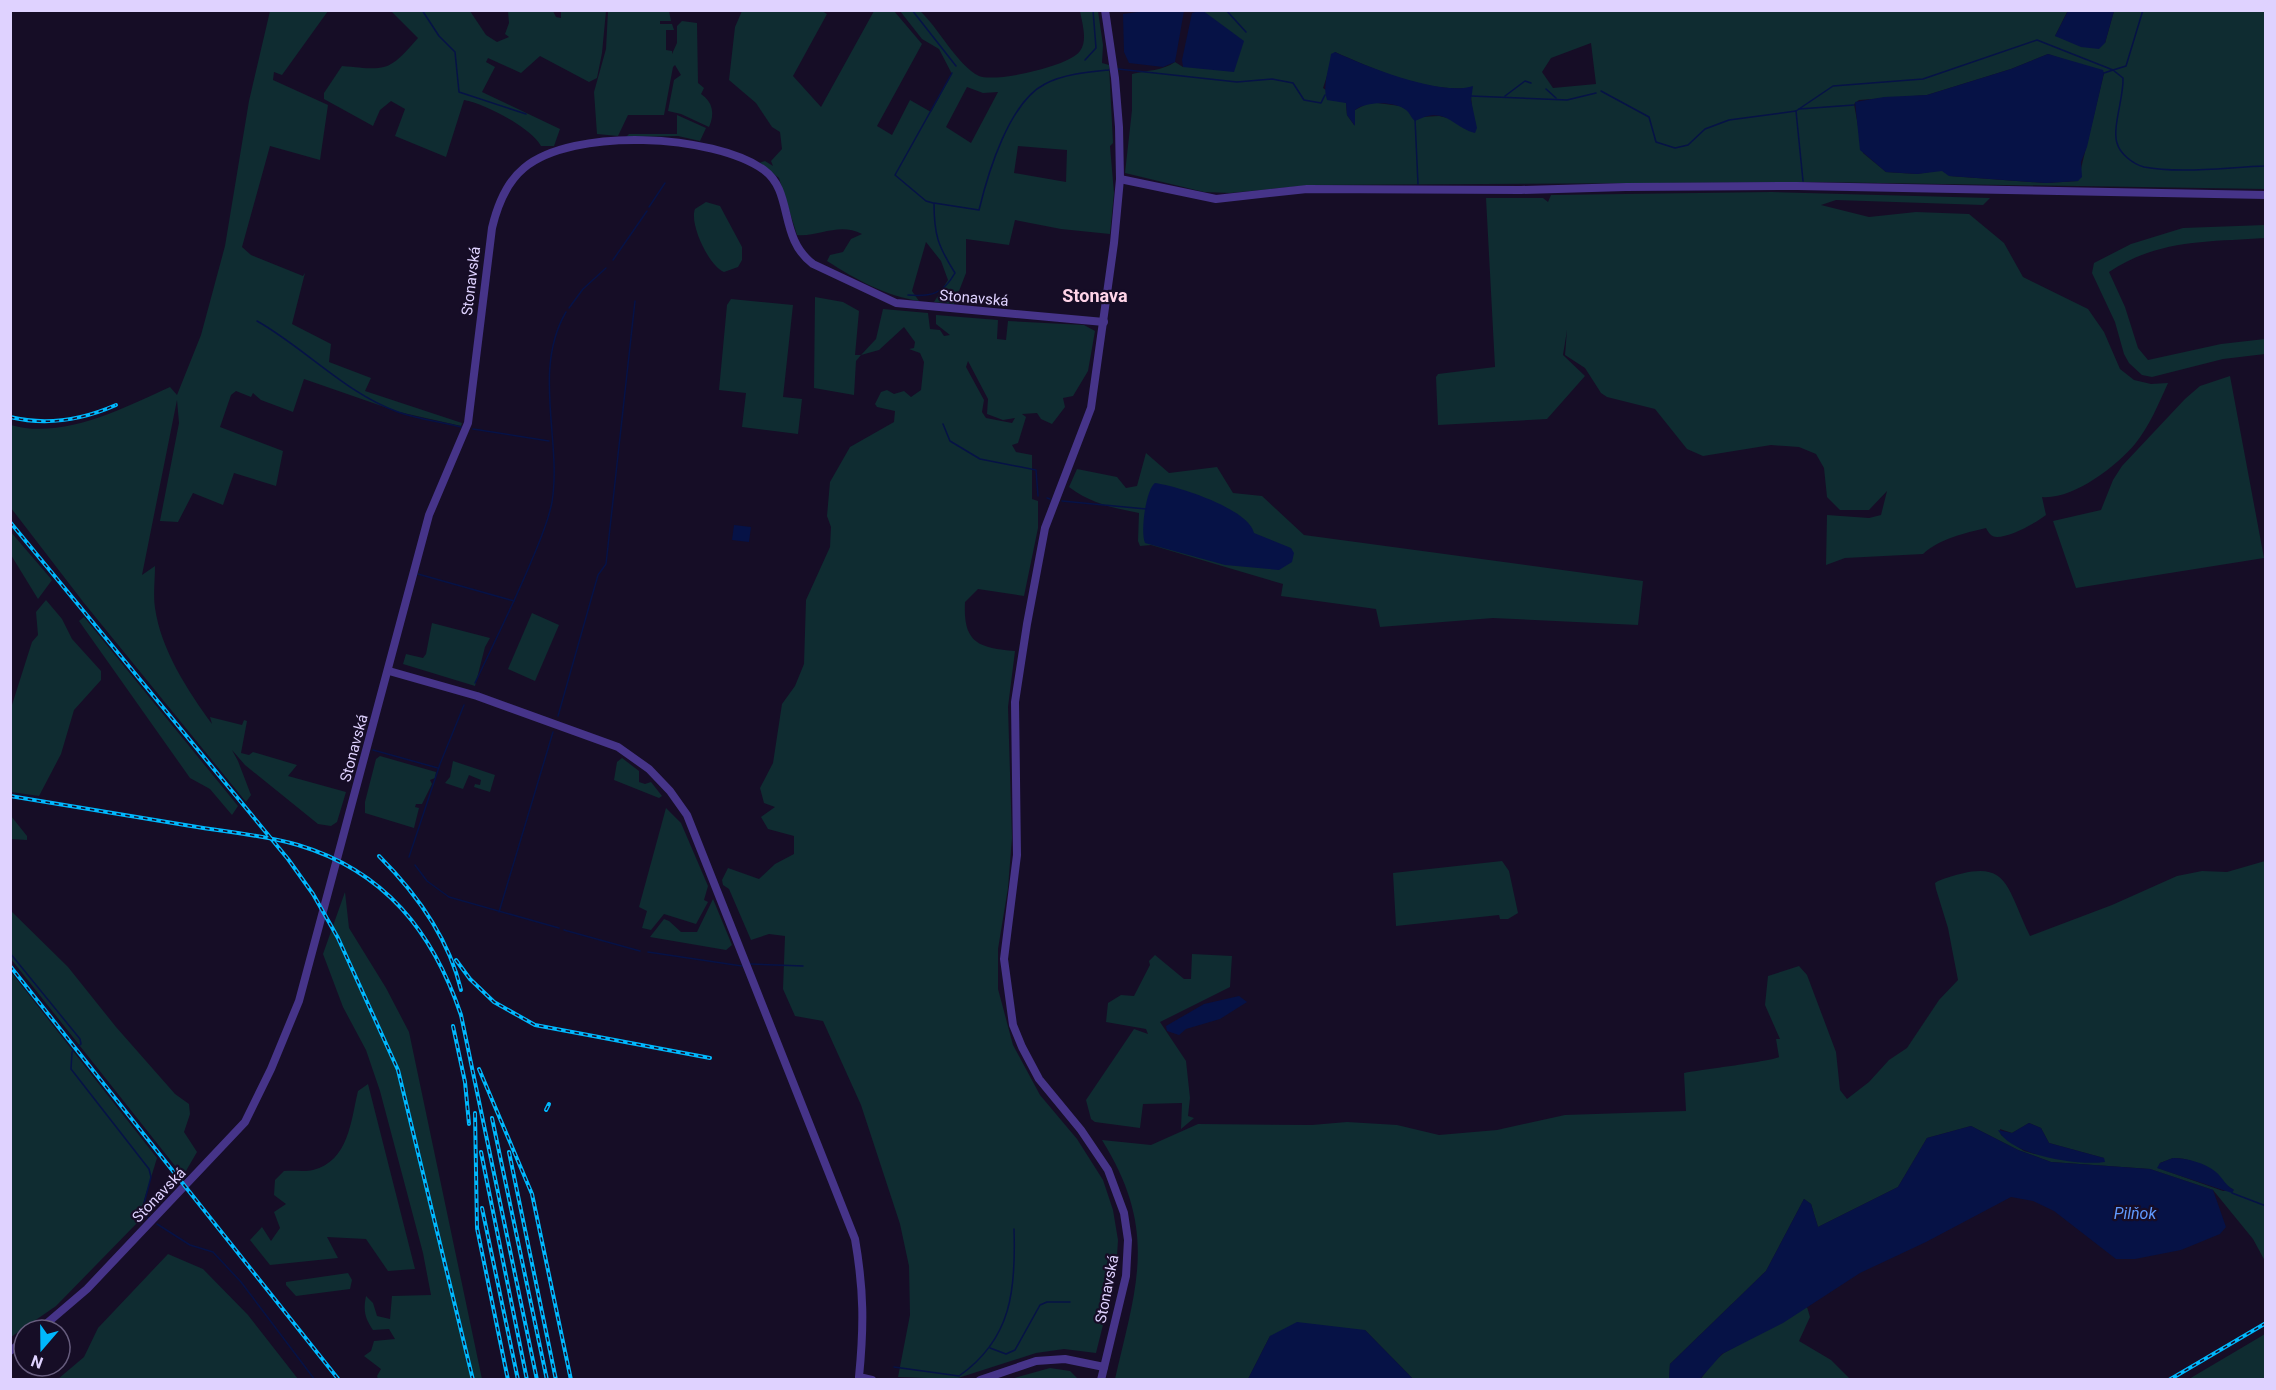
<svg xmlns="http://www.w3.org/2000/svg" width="2276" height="1390" font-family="Roboto,sans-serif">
	<rect width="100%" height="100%" fill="#160d26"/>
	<!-- green -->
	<g fill="#0f2c31" fill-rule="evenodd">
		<path d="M 2068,10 L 2055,36 L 2105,43 L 2114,11 L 2265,11 L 2265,189 L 1817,182 L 1312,185 L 1230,193 L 1204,192 L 1125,173 L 1132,110 L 1132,74 C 1148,70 1162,71 1175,62 L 1183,67 L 1239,39 L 1202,11 ZM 1591,43 L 1596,84 L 1553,88 L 1542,72 L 1551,58 ZM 1335,52 C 1376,70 1424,92 1470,88 L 1473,116 L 1465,128 L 1452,119 L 1439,116 L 1421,117 L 1400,106 L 1370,102 L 1355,110 L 1354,125 L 1347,115 L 1346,103 L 1323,88 ZM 2048,54 L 2104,73 L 2078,181 L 2046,183 L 1950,176 L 1942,170 L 1917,174 L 1886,172 L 1863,153 L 1854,104 L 1859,100 L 1927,95 L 2011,69 Z"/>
		<path d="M 270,11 L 328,11 L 282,75 L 274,72 L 273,80 L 328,105 L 320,160 L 270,146 L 242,247 L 251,255 L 303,276 L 305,273 L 292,324 L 331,344 L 329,362 L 371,378 L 365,391 L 462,423 L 461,426 L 399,412 L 304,379 L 293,412 L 261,400 L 253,393 L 251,397 L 236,391 L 231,395 L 220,427 L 283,451 L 276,486 L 234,473 L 223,505 L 193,493 L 178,522 L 160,521 L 179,423 L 177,400 L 142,575 L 155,566 C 155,580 153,595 155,608 C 161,650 188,691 212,724 L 210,717 L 242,725 L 244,720 L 247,721 L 241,753 L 249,755 L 253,752 L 297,765 L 288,776 L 346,792 L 337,822 L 331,826 L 318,824 L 245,765 L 232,750 L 238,761 L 251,795 L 246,802 L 84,603 L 11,508 L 11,425 C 62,440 124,408 170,387 L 177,395 L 201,335 L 225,246 L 249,101 Z"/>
		<path d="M 391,11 L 470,11 L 486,35 L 497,42 L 509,37 L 505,34 L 509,23 L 508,11 L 553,11 L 556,17 L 561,18 L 561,11 L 606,11 L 602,53 L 597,78 L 589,82 L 540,56 L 521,73 L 488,58 L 486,62 L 495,67 L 482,92 L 560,129 L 554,146 L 541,146 C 531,128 486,104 464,100 L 446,157 L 395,136 L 405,109 L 391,101 L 380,110 L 373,126 L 324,99 L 324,93 L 342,66 C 386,70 388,73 418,38 Z"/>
		<path d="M 608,11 L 669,11 L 671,21 L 660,21 L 660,24 L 672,24 L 674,30 L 666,30 L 666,50 L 672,51 L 672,54 L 677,43 L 677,26 L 682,21 L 697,23 L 698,83 L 704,88 L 701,94 C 713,102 715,114 709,127 L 681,114 L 668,111 L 674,80 L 681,75 L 675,65 L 673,67 L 664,115 L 628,115 L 618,136 L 597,134 L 594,92 L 606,49 Z"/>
		<path d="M 742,11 L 822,11 L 827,14 L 793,76 L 821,107 L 874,11 L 894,11 L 922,44 L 877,126 L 892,135 L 910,100 L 931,112 L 952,74 L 939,49 L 922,39 L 900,11 L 920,11 C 938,27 957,65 979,76 C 995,83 1070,66 1080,51 C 1088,40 1082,23 1080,11 L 1098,11 L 1103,45 L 1102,63 L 1109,65 L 1113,143 L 1110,146 L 1114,193 L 1110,234 L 1061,229 L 1015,220 L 1009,245 L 966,239 L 966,273 L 954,304 L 934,302 L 948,280 L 941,261 L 926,242 L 912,291 L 919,301 C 886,296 855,279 827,261 L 830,255 L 843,252 L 851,239 L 862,234 C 839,222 819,237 797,235 L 779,178 L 759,163 L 765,161 L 773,166 L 771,161 L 782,149 L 780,132 L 772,127 L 756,103 L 729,80 L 735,27 ZM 967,87 L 983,93 L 998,92 L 971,143 L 946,127 ZM 1018,146 L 1067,150 L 1066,182 L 1014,173 Z"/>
		<path d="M 677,115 L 706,128 L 700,141 L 678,136 L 626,137 L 629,134 L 677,134 Z"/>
		<path d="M 1772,192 L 1990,198 L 1983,205 L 1836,200 L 1821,205 L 1869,217 L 1916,212 L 1969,214 L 2004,243 L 2023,277 L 2088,309 L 2104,332 L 2120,369 L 2134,380 L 2151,384 L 2168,383 C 2159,403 2149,427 2135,444 C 2116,467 2072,500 2042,497 L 2046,515 C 2036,523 2010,537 1997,537 C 1991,537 1988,532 1986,528 C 1965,533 1939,539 1923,554 L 1845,558 L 1826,565 L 1827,515 L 1869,518 L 1881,515 L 1887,491 L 1869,510 L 1840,510 L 1827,497 L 1824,468 L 1816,454 L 1799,447 L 1771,445 L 1703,456 L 1687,449 L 1655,409 L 1607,397 L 1601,393 L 1585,368 L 1565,355 L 1567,330 L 1563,355 L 1585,376 L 1547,419 L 1438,425 L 1436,377 L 1438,374 L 1495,367 L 1486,198 L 1543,198 L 1548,202 L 1551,195 Z"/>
		<path d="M 706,202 L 720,206 L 742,247 L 742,260 L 738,267 L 724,272 C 709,266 689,224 695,209 Z"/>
		<path d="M 2265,225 L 2265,238 C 2209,242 2158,239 2109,272 L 2125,307 L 2138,348 L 2148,360 L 2221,344 L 2265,339 L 2265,354 L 2223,359 L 2152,377 L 2142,375 L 2129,363 L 2124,354 L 2115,322 L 2092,273 L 2094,263 L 2131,244 L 2183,228 Z"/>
		<path d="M 815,297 L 843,302 L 859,311 L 855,355 L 861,355 L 876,339 L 883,309 L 928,313 L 930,329 L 940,330 L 944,336 L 950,335 L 936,324 L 936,315 L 998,320 L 997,339 L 1006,340 L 1008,321 L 1084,325 L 1095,331 L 1088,371 L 1073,396 L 1063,398 L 1065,407 L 1052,424 L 1041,419 L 1037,413 L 1022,414 L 1026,417 L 1018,443 L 1012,445 L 1016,452 L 1032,455 L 1032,499 L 1038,501 L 1038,528 L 1024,596 L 978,589 L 965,602 C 963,642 977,648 1015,651 L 1008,707 L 1012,838 L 1008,888 L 998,949 L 998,989 L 1013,1045 L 1040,1095 L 1077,1139 L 1103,1180 L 1113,1210 L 1118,1240 L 1116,1273 L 1096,1353 L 1064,1349 L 1036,1353 L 955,1379 L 898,1377 L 910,1315 L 909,1266 L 900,1224 L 861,1105 L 823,1021 L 795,1016 L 783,989 L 785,936 L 769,934 L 751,940 L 729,889 L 723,885 L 722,880 L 728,868 L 759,879 L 775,864 L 794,854 L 794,836 L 768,829 L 761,817 L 775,807 L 764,803 L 760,788 L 773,763 L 782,704 L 795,686 L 804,664 L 806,600 L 830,547 L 831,527 L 827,516 L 830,482 L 850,447 L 894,422 L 895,411 L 877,407 L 875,404 L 881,392 L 887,390 L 894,394 L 904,391 L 911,397 L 921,390 L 924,362 L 920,353 L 909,349 L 914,348 L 915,342 L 904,327 L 879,350 L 861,355 L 856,361 L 854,395 L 814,388 ZM 968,361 L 988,399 L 987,414 L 1003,420 L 1015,418 L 1012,423 L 986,418 L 982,412 L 984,400 L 966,367 Z"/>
		<path d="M 731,299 L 793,305 L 783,397 L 802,399 L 798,434 L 742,427 L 746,393 L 719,390 L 727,305 Z"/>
		<path d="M 2230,376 L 2264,558 L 2076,588 L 2053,521 L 2101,510 L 2113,480 L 2122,466 L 2185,399 L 2200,386 Z"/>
		<path d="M 1146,453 L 1169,473 L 1217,467 L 1233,493 L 1262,496 L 1304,535 L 1643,581 L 1638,625 L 1493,618 L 1380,627 L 1376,609 L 1281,596 L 1283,584 L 1151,545 L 1140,546 L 1138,541 L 1139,513 C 1113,508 1090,503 1069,487 L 1077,469 L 1117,477 L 1126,488 L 1137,486 Z"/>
		<path d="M 10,531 L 52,580 L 38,599 L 11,555 Z"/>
		<path d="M 46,600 L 62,619 L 72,639 L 101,671 L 101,680 L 74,710 L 61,754 L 39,796 L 11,792 L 11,708 L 32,642 L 38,635 L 36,612 Z"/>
		<path d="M 532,613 L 559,625 L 535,681 L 508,669 Z"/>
		<path d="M 84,617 L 238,806 L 232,815 L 210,789 L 190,778 L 79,621 Z"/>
		<path d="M 432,623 L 490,638 L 485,647 L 475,686 L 403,664 L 406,654 L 423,658 L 426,654 Z"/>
		<path d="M 380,756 L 436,772 L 435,778 L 430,780 L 432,784 L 422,804 L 416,804 L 415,807 L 419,808 L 414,828 L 365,813 L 365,802 L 376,759 Z"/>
		<path d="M 622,758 L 639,771 L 639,782 L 645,784 L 651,782 L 662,796 L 659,798 L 614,780 L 617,762 Z"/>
		<path d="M 453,761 L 495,775 L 490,792 L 474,787 L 475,784 L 480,785 L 481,780 L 469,775 L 463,789 L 445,783 L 450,777 Z"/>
		<path d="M 666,808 L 681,823 L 708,886 L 704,900 L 708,902 L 696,924 L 664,914 L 651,930 L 642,928 L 647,911 L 639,907 Z"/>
		<path d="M 11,816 L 27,836 L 27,840 L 11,839 Z"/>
		<path d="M 1502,861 L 1509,871 L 1518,913 L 1508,919 L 1500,919 L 1499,915 L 1396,926 L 1393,873 Z"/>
		<path d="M 2265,861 L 2265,1261 L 2253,1239 L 2213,1190 L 2150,1169 L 2051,1162 L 2018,1150 L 1971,1126 L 1927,1138 L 1898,1187 L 1818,1227 L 1811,1204 L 1804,1199 L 1766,1271 L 1670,1364 L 1669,1379 L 1413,1379 L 1365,1330 L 1270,1336 L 1248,1379 L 1115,1379 C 1137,1284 1158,1230 1102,1140 L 1151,1145 L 1198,1124 L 1312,1125 L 1347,1122 L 1397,1125 L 1439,1135 L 1497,1130 L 1565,1115 L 1686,1111 L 1684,1073 C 1699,1070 1773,1061 1779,1057 L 1776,1039 L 1780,1039 L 1765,1005 L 1768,976 L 1799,966 L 1807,975 L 1836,1052 L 1840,1090 L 1847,1099 L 1869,1082 L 1889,1060 L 1907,1048 L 1939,1000 L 1958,980 L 1948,928 L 1936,889 L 1935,883 L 1938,881 C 2009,855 2004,882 2030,936 L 2112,905 L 2177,876 L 2202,871 L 2227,872 ZM 2029,1123 L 2041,1128 L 2049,1143 L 2104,1158 L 2035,1154 L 2024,1151 L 2001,1135 L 2000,1129 L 2012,1133 ZM 2173,1158 C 2202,1158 2212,1177 2234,1190 L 2223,1191 L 2158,1168 L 2160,1163 Z"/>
		<path d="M 345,892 L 349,928 L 386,988 L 409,1032 L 482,1379 L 378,1379 L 377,1376 L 381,1369 L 364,1356 L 371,1351 L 374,1341 L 395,1339 L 389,1329 L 373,1330 C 365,1318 363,1311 366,1296 L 373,1303 L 377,1316 L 390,1319 L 392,1296 L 431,1295 L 423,1253 L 380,1091 L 366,1050 L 343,1007 L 323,954 Z"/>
		<path d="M 713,899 L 732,945 L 726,950 L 650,937 L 664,919 L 669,921 L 681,932 L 697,932 Z"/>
		<path d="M 10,910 L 68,967 L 116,1027 L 175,1094 L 189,1104 L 190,1114 L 184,1132 L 197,1152 L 183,1176 L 11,959 Z"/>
		<path d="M 1192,954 L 1232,956 L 1230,987 L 1160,1022 L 1186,1061 L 1190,1098 L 1188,1116 L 1194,1118 L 1181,1129 L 1182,1103 L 1143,1104 L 1140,1128 L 1095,1122 L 1091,1119 L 1086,1100 L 1134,1029 L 1148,1034 L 1146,1029 L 1106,1022 L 1108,1003 L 1121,995 L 1134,996 L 1150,965 L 1149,961 L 1155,955 L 1184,979 L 1191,979 Z"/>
		<path d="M 11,972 L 157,1158 L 137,1223 L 56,1306 L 11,1337 Z"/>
		<path d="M 368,1084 L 415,1269 L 388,1271 L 366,1239 L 327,1237 L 338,1258 L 270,1265 L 250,1240 L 262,1227 L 271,1241 L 280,1228 L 274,1212 L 286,1204 L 274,1195 L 275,1180 L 284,1171 C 293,1170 305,1172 313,1170 C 349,1161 351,1120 358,1091 Z"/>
		<path d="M 168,1254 L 203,1269 L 248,1315 L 298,1379 L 58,1379 L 84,1357 L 98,1328 Z"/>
		<path d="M 348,1273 L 352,1280 L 350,1289 L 296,1296 L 286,1285 L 286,1282 Z"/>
		<path d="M 1807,1307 L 1810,1317 L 1799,1341 L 1831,1360 L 1850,1379 L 1700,1380 L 1713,1362 L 1724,1353 Z"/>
		<path d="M 2265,1334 L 2265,1379 L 2189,1379 Z"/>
		<path d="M 1050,1368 L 1070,1371 L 1078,1379 L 1011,1379 Z"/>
	</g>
	<!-- water -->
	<g fill="#061246">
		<path d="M 1152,10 L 1184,11 L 1175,62 L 1163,67 L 1129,63 L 1124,52 L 1123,14 Z"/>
		<path d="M 1202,10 L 1244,41 L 1234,72 L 1183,67 L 1182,60 L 1192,13 Z"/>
		<path d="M 2068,11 L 2114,11 L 2105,43 L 2099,49 L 2081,47 L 2055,36 Z"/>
		<path d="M 1335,52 C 1365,66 1442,97 1473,86 L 1471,100 L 1477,128 L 1475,133 C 1451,126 1445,105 1415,121 C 1411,118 1410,113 1406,110 C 1395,101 1366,101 1355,110 L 1355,126 L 1347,115 L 1346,103 L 1327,100 C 1322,86 1329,69 1331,54 Z"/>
		<path d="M 2048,54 L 2103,70 L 2104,73 L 2087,147 L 2081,162 L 2082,177 L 2078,181 L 2046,183 L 1949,176 L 1942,171 L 1917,174 L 1886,172 L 1860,150 L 1855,102 L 1884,97 L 1927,95 L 2011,69 Z"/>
		<path d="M 1155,483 C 1178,486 1249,509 1254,533 L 1291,548 L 1294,553 L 1292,562 L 1279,570 L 1225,565 L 1145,543 C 1140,532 1146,489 1155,483 Z"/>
		<path d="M 734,525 L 751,527 L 749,542 L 732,540 Z"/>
		<path d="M 1239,996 L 1247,1002 L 1220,1019 L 1186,1029 L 1179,1035 L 1167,1031 L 1166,1026 L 1204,1004 Z"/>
		<path d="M 2029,1123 L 2041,1128 L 2049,1143 L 2104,1158 L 2105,1162 C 2079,1166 2011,1156 1998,1130 L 2012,1133 Z"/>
		<path d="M 1971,1126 L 2018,1150 L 2051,1162 L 2150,1169 L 2213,1190 L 2226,1227 L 2220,1234 L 2181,1250 L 2135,1259 L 2116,1259 L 2054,1211 L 2033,1201 L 2011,1197 L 1926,1242 L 1860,1273 L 1783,1323 L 1722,1354 L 1700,1379 L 1669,1379 L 1670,1364 L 1766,1271 L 1804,1199 L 1811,1204 L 1818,1227 L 1898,1187 L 1927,1138 Z"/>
		<path d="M 2173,1158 C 2187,1158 2205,1163 2216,1172 C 2223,1178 2225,1185 2234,1190 L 2232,1193 L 2157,1168 L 2160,1163 Z"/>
		<path d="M 1297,1322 L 1365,1330 L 1413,1379 L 1248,1379 L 1270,1336 Z"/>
	</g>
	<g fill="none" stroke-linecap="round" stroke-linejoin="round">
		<!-- stream -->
		<g stroke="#061246" stroke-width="1.5">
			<path d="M 422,10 L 439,36 L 455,52 L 459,92 L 526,114"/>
			<path d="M 912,10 L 956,66"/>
			<path d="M 1226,10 L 1246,32"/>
			<path d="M 1085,60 L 1096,48 L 1093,10"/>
			<path d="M 1118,69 L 1237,82 L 1272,79 L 1293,83 L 1304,100 L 1321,103 L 1325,95"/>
			<path d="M 2104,73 L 2113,70 L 2123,78 C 2124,97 2112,127 2117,143 C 2120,154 2133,164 2144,167 C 2180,174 2228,167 2266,166"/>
			<path d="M 1546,89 L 1556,98"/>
			<path d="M 1601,91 L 1649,117 L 1656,142 L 1675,148 L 1688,145 L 1705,129 L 1729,120 L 1796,111 L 1833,86 L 1923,79 L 2037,40 L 2113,70 L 2126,66 L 2143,10"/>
			<path d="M 1471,96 L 1567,100 L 1596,93"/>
			<path d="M 1505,96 L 1525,81 L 1531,83"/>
			<path d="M 1799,109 L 1854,105"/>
			<path d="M 1796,111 L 1803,181"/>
			<path d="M 1415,119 L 1418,184"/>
			<path d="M 933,203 L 926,201 L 895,175 L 952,73"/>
			<path d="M 649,207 L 665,183"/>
			<path d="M 613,260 L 647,211"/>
			<path d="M 908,295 C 931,297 943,294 955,273 C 938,246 934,235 934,203 L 979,210 C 988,173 1009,102 1045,84 C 1064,74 1089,72 1109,70"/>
			<path d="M 569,308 L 583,289 L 606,268"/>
			<path d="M 257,321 C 305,348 345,393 398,412 C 418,419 441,422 461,427"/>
			<path d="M 943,424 L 950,441 L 980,459 L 1036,470 L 1038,496"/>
			<path d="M 473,429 L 549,441"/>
			<path d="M 1047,498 L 1050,499"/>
			<path d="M 1062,501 L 1146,509"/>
			<path d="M 418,574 L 514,601"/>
			<path d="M 475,683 C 494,643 514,603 531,562 C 539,543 548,523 552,502 C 562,441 532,370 566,312"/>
			<path d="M 558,716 L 598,575 L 606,564 L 635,301"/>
			<path d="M 373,750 L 438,768"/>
			<path d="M 409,857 L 440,764 L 464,705"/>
			<path d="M 415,865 L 427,881 L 449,897 L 559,928"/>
			<path d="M 499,912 L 553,732"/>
			<path d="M 564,930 L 640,951"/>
			<path d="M 648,952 L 742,966"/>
			<path d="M 10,953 L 80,1039 L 81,1044 L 72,1052 L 71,1069 L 149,1169 L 151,1177 L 142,1211 L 149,1218"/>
			<path d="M 750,964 L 803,966"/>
			<path d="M 2232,1193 L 2266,1206"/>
			<path d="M 157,1224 L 190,1245 L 213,1252 L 241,1282 L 315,1380"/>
			<path d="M 990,1348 L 1006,1354 L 1015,1350 L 1040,1305 L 1047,1302 L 1070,1302"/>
			<path d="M 894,1367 L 959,1376 C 1012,1339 1016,1289 1014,1229"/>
		</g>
		<!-- tertiary -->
		<g stroke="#463489" stroke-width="8">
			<path d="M 1120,179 L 1216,199 L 1307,189 L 1521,190 L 1626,187 L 1797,186 L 2266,195"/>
			<path d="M 389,671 L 477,696 L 618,747 L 649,769 L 670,791 L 687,815 L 855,1239 C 864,1291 864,1326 859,1377 L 872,1380"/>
			<path d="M 39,1330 L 87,1289 L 245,1122 L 271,1069 L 299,1001 L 429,515 L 468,423 L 492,228 C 497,207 507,182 524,168 C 573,127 713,134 764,170 C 794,192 778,238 813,264 L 896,303 L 1104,322"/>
			<path d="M 10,1351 L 24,1341"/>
			<path d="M 980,1380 L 1036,1361 L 1065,1359 L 1104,1367"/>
			<path d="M 1101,1380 L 1126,1276 L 1128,1240 L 1124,1213 L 1108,1170 L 1081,1130 L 1039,1079 L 1022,1047 L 1013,1025 L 1004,959 L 1017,855 L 1015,702 L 1027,624 L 1045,528 L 1091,408 L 1114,243 L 1120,179 L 1119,127 L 1115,78 L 1105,10"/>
		</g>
		<defs>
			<g id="rail">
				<path d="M 10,417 C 47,426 82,420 116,405"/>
				<path d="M 10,522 L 288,859 L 313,894 L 338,938 L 398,1070 L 473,1380"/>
				<path d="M 10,796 C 70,806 130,816 191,826 C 226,832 264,835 298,845 C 385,871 433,932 461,1015 L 537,1380"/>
				<path d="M 379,856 C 416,893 449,939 461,990"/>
				<path d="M 456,960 L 470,979 L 494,1002 L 535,1025 L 710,1058"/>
				<path d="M 10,966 L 339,1380"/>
				<path d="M 453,1026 L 465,1082 L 469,1124"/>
				<path d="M 479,1069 L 532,1194 L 571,1380"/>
				<path d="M 546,1110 L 549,1104"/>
				<path d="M 475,1113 L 477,1228 L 508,1380"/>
				<path d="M 492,1118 L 547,1380"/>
				<path d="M 481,1152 L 527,1380"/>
				<path d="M 509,1152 L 556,1380"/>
				<path d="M 482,1208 L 518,1380"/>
				<path d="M 2169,1380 L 2266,1323"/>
			</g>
		</defs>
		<!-- rail casing -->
		<use href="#rail" stroke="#00b8fd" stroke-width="4"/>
		<!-- rail -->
		<use href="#rail" stroke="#160d26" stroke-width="1.5" stroke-dasharray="4.5" stroke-linecap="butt"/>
	</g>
	<g text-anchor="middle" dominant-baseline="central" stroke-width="4.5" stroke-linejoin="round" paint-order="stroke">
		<!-- street labels -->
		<g font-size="15" fill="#dfd2ff" stroke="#160d26">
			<text transform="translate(471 281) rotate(-83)">Stonavská</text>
			<text transform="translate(974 298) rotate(5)">Stonavská</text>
			<text transform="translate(354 748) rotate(-75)">Stonavská</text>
			<text transform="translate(159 1195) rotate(-46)">Stonavská</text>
			<text transform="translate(1107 1289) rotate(-79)">Stonavská</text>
		</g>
		<!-- water labels -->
		<g font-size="16" font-style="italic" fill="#609aff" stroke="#160d26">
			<text x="2135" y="1213">Pilňok</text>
		</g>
		<!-- quarter labels -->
		<g font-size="18" font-weight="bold" fill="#ffd4e8" stroke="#160d26">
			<text x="1095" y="295">Stonava</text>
		</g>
	</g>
	<!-- border -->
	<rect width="2276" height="1390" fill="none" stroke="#dfd2ff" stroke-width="24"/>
	<!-- north arrow -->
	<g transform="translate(42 1348) rotate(200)"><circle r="28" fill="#160d26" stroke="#665c7d" stroke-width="1.5"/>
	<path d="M0-4.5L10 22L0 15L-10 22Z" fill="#00b8fd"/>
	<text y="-9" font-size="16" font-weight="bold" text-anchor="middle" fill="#dfd2ff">N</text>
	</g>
</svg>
